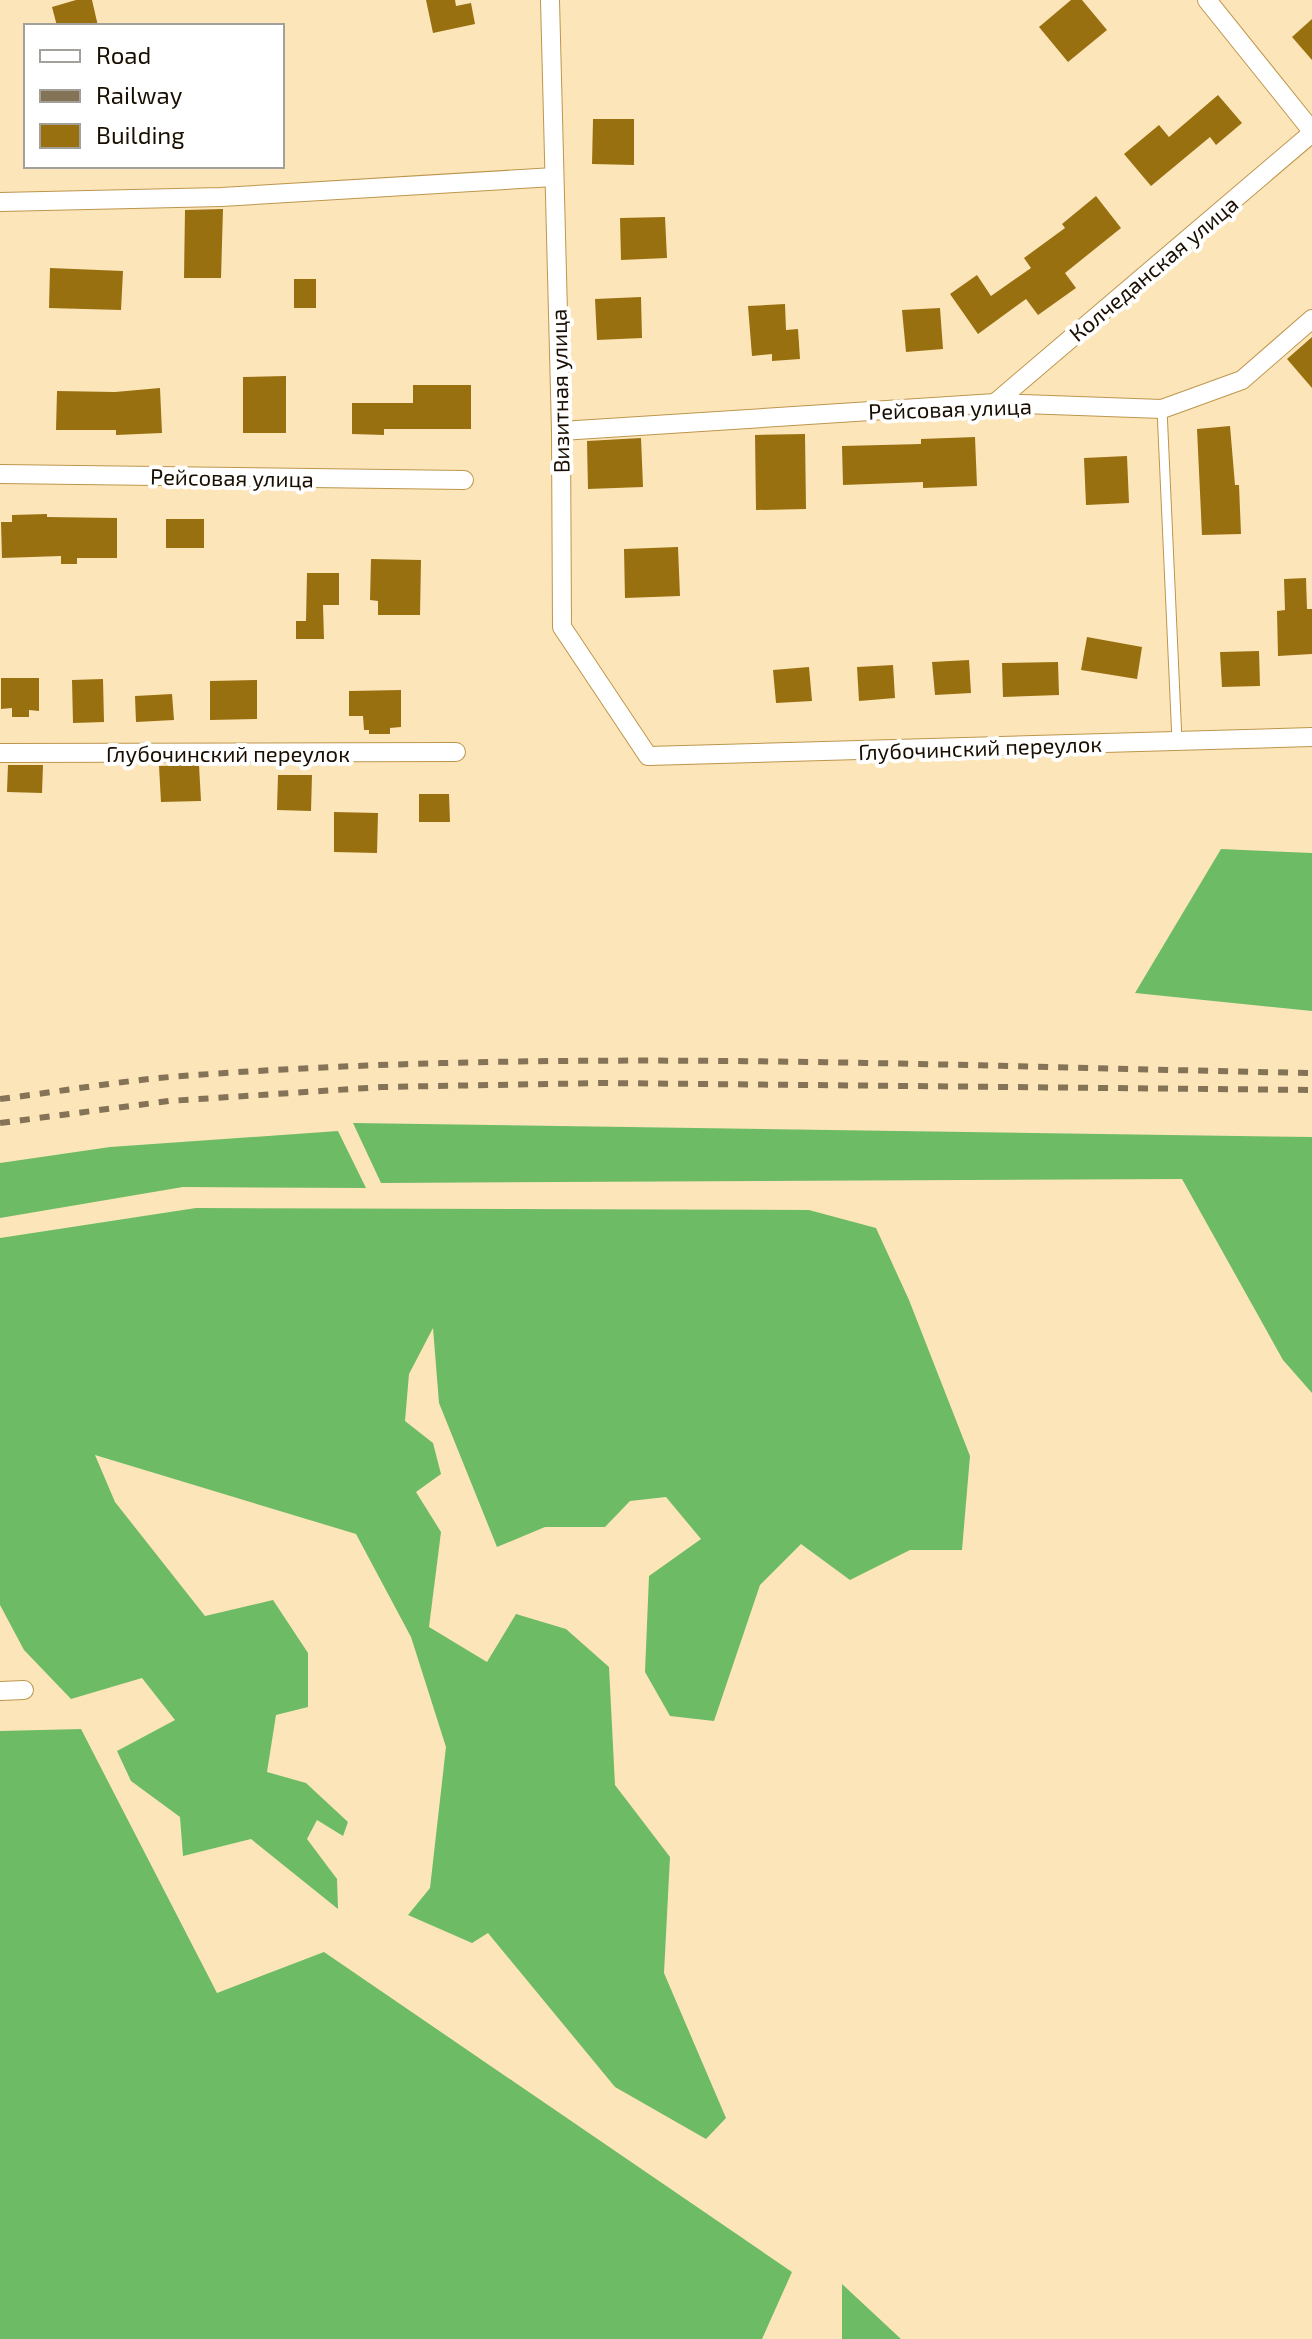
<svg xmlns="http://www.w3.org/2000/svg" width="1312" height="2339" font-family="'Exo 2',sans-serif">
	<rect width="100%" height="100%" fill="#fde5ba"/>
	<!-- forest -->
	<g fill="#6ebb66">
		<path d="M 1221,849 L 1312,853 L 1312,1011 L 1135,993 Z"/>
		<path d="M 353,1123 L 1312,1137 L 1312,1393 L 1283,1360 L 1182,1179 L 381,1183 Z"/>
		<path d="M 338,1131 L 366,1188 L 183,1187 L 0,1218 L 0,1163 L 110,1147 Z"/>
		<path d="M 196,1208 L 809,1210 L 876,1228 L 909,1300 L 970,1456 L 962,1550 L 910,1550 L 850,1580 L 801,1544 L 760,1585 L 714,1721 L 670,1716 L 645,1672 L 649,1576 L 701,1539 L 666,1497 L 630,1501 L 605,1527 L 545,1527 L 497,1547 L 439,1403 L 433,1328 L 409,1374 L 405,1421 L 433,1443 L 441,1474 L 416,1492 L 441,1532 L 429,1627 L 487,1662 L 516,1614 L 566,1629 L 609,1667 L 615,1785 L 670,1857 L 664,1973 L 726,2118 L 706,2139 L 615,2087 L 488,1933 L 472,1943 L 408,1915 L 430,1888 L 446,1747 L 411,1637 L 356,1534 L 95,1455 L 115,1502 L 205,1616 L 273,1600 L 308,1653 L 308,1707 L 276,1715 L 267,1772 L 306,1783 L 348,1822 L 343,1836 L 317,1820 L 307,1839 L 337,1879 L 338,1909 L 251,1839 L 183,1856 L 180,1817 L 131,1781 L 117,1751 L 175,1720 L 142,1678 L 71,1699 L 24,1650 L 0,1605 L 0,1238 Z"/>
		<path d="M 81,1729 L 217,1993 L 324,1952 L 792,2272 L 762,2339 L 0,2339 L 0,1731 Z"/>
		<path d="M 842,2284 L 901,2339 L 842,2339 Z"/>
	</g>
	<!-- building -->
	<g fill="#997010">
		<path d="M 76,0 L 92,0 L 98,26 L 57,26 L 52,7 Z"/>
		<path d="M 426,0 L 455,0 L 456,6 L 471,3 L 475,24 L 433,33 Z"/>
		<path d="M 1071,0 L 1082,0 L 1107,30 L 1068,62 L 1039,27 Z"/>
		<path d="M 1312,19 L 1312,60 L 1292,37 Z"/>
		<path d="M 1218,95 L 1242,123 L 1216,145 L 1210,137 L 1151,186 L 1124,154 L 1159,125 L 1169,137 Z"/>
		<path d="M 593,119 L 634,119 L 634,165 L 592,164 Z"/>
		<path d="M 1096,196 L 1121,228 L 1065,273 L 1076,288 L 1038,315 L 1026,299 L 978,334 L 950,294 L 977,275 L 991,296 L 1031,268 L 1024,258 L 1065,228 L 1062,224 Z"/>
		<path d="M 223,209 L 221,278 L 184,278 L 185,210 Z"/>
		<path d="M 665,217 L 667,258 L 621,260 L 620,218 Z"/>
		<path d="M 50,268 L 123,271 L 121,310 L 49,308 Z"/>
		<rect x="294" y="279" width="22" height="29"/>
		<path d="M 641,297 L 642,338 L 597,340 L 595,299 Z"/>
		<path d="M 785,304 L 786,330 L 798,329 L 800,359 L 772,361 L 772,354 L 752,356 L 748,306 Z"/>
		<path d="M 940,308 L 943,349 L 906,352 L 902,310 Z"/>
		<path d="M 1312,337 L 1312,388 L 1287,359 Z"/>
		<path d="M 286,376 L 286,433 L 243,433 L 243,377 Z"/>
		<path d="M 413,385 L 471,385 L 471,429 L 384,429 L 384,435 L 352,434 L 352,403 L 413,403 Z"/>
		<path d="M 160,388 L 162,433 L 116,435 L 116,430 L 56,430 L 57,391 L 115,392 Z"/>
		<path d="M 1230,426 L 1235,485 L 1239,485 L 1241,534 L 1202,535 L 1197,429 Z"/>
		<path d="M 805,434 L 806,509 L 756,510 L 755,435 Z"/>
		<path d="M 975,437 L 977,486 L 923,488 L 923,482 L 843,485 L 842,446 L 921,444 L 921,439 Z"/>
		<path d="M 641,438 L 643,487 L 588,489 L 587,441 Z"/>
		<path d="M 1127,456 L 1129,503 L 1086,505 L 1084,458 Z"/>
		<path d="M 47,514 L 47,517 L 117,518 L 117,558 L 77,558 L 77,564 L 61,564 L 61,556 L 2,558 L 1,522 L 12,522 L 12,515 Z"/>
		<rect x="166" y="519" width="38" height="29"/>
		<path d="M 678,547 L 680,596 L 625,598 L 624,549 Z"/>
		<path d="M 371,559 L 421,560 L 420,615 L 378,615 L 378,601 L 370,600 Z"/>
		<path d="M 307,573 L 339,573 L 339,605 L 323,605 L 324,639 L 296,639 L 296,621 L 306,621 Z"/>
		<path d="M 1306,578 L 1307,609 L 1312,609 L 1312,654 L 1278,656 L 1277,611 L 1285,610 L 1284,579 Z"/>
		<path d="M 1087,637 L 1142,647 L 1137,679 L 1081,670 Z"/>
		<path d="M 1259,651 L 1260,686 L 1222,687 L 1220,652 Z"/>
		<path d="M 969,660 L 971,693 L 935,695 L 932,662 Z"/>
		<path d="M 1058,662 L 1059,695 L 1003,697 L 1002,663 Z"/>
		<path d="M 893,665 L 895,698 L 859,701 L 857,667 Z"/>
		<path d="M 809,667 L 812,701 L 776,703 L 773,670 Z"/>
		<path d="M 1,678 L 39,678 L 39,711 L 29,710 L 29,717 L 12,717 L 12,708 L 1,709 Z"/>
		<path d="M 103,679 L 104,722 L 73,723 L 72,680 Z"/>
		<path d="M 257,680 L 257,719 L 210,720 L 210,681 Z"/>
		<path d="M 401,690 L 401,727 L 390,728 L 390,734 L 369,734 L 369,730 L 364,730 L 363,716 L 349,716 L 349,691 Z"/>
		<path d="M 172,694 L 174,720 L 136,722 L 135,696 Z"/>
		<path d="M 8,765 L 43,765 L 42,793 L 7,792 Z"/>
		<path d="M 199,765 L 201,801 L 161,802 L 159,766 Z"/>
		<path d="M 278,775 L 312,775 L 311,811 L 277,810 Z"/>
		<path d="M 419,794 L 449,794 L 450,822 L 419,822 Z"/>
		<path d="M 334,812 L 378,813 L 377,853 L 334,852 Z"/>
	</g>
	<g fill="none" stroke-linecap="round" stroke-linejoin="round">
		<defs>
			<path id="service" d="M 1162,409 L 1177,741"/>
			<g id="minor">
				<path d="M 550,0 L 561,431 L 562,627 L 648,756 L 1312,737"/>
				<path d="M 1207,0 L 1312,131"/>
				<path d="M 0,202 L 221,197 L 554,177"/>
				<path d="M 995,403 L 1312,133"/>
				<path d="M 561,431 L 995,403 L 1162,409 L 1242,380 L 1312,319"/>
				<path d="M 0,474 L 464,480"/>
				<path d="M 0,753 L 456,752"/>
				<path d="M 0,1691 L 24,1690"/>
			</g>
		</defs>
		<!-- service casing -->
		<use href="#service" stroke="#bd964c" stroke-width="11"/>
		<!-- minor casing -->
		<use href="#minor" stroke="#bd964c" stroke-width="20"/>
		<!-- service -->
		<use href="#service" stroke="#fff" stroke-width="9"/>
		<!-- minor -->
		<use href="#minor" stroke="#fff" stroke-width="18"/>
		<!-- rail -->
		<g stroke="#847357" stroke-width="6" stroke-dasharray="10 10" stroke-linecap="butt">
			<path d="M 0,1099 C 57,1092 113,1082 170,1077 C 550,1047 932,1066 1312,1073"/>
			<path d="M 0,1123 L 169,1101 L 382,1087 L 603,1083 L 1312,1090"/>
		</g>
	</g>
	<g text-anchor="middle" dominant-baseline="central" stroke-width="8" stroke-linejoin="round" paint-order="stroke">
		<!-- street labels -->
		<g font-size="22" fill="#190e00" stroke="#fff">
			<text transform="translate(1153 268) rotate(-40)">Колчеданская улица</text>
			<text transform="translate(559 391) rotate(-91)">Визитная улица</text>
			<text transform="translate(950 408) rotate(-2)">Рейсовая улица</text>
			<text transform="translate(232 477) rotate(1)">Рейсовая улица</text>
			<text transform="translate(980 747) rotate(-2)">Глубочинский переулок</text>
			<text x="228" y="753">Глубочинский переулок</text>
		</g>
	</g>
	<!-- legend -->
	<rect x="24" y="24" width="260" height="144" fill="#ffffff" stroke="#a39f99" stroke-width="2"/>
	<rect x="40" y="50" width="40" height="12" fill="#ffffff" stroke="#a39f99" stroke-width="2"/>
	<text x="96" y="64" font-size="24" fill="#190e00">Road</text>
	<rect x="40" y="90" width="40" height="12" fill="#847357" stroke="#a39f99" stroke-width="2"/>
	<text x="96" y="104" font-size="24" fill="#190e00">Railway</text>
	<rect x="40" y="124" width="40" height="24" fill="#997010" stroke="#a39f99" stroke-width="2"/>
	<text x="96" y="144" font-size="24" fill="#190e00">Building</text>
</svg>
